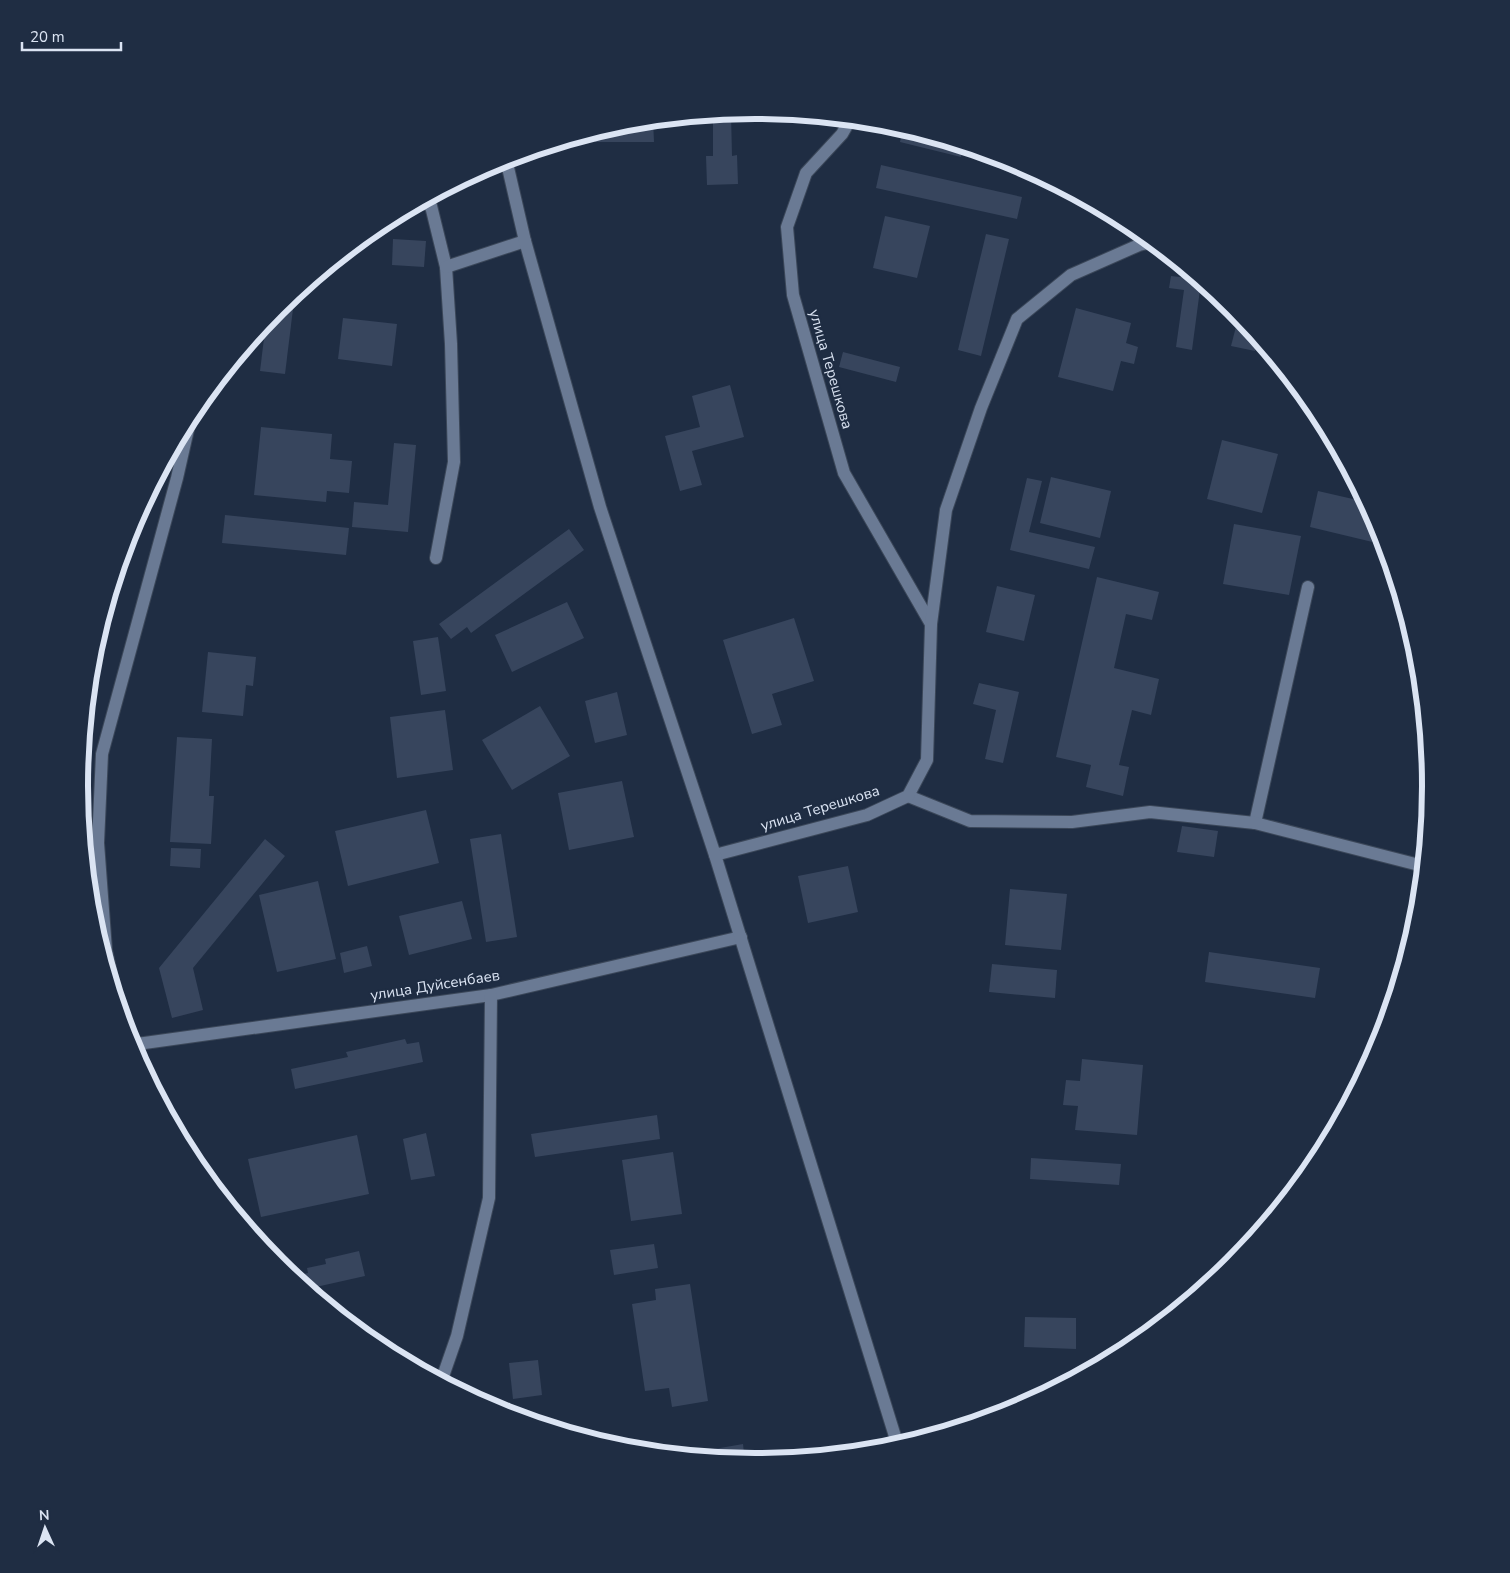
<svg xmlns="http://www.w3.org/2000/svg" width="1510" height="1573" font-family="'Nunito Sans',sans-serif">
	<rect width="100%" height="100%" fill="#1f2d43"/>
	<!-- building -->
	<g fill="#37455d">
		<path d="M 731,113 L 732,156 L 737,155 L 738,184 L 707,185 L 706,156 L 713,156 L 713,114 Z"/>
		<path d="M 653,120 L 654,142 L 595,142 L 595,132 L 623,123 Z"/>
		<path d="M 903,128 L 964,147 L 961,157 L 900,142 Z"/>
		<path d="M 881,165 L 1022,197 L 1017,219 L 876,188 Z"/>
		<path d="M 885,216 L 930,226 L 917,278 L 873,268 Z"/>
		<path d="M 986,234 L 1009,239 L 981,356 L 958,350 Z"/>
		<path d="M 393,239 L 426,241 L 424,267 L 392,265 Z"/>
		<path d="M 1171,276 L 1198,279 L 1201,282 L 1192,350 L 1176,347 L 1184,290 L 1169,288 Z"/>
		<path d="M 279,307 L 293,309 L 285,374 L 260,371 L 266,322 Z"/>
		<path d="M 1076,308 L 1131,323 L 1126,343 L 1138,347 L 1134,364 L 1121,361 L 1113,391 L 1058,377 Z"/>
		<path d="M 1239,315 L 1258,339 L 1255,351 L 1231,346 Z"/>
		<path d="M 343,318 L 397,324 L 392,366 L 338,359 Z"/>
		<path d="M 843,352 L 900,367 L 896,382 L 839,367 Z"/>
		<path d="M 730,385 L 744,437 L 692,451 L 702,485 L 680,491 L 665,436 L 700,427 L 692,396 Z"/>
		<path d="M 261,427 L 332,434 L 330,459 L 352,461 L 349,493 L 327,491 L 326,502 L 254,495 Z"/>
		<path d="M 1222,440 L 1278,454 L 1262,513 L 1207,499 Z"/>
		<path d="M 394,443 L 416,445 L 408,532 L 352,527 L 354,502 L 388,505 Z"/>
		<path d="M 1051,477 L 1111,491 L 1100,538 L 1040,523 Z"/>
		<path d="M 1027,478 L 1042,481 L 1029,532 L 1095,547 L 1089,569 L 1010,550 Z"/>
		<path d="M 1318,491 L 1366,502 L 1380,528 L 1385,545 L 1310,527 Z"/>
		<path d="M 225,515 L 349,528 L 346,555 L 222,543 Z"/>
		<path d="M 1234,524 L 1301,536 L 1289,595 L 1223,584 Z"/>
		<path d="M 569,529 L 584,550 L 471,633 L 467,627 L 451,639 L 439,624 Z"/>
		<path d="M 1097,577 L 1159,592 L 1152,620 L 1126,614 L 1114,668 L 1159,679 L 1151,715 L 1132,710 L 1119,765 L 1129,767 L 1123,796 L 1086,787 L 1091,765 L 1056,757 Z"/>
		<path d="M 997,586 L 1035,595 L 1024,641 L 986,632 Z"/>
		<path d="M 567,602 L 584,638 L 512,672 L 495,635 Z"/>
		<path d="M 794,618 L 814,681 L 772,694 L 782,725 L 752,734 L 723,640 Z"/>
		<path d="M 438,637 L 446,691 L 421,695 L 413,641 Z"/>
		<path d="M 208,652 L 256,657 L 253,686 L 246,685 L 243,716 L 202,712 Z"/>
		<path d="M 979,683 L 1019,692 L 1003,763 L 985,759 L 996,710 L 973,704 Z"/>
		<path d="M 617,692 L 627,735 L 595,743 L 585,701 Z"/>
		<path d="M 540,706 L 570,756 L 512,790 L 482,740 Z"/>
		<path d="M 445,710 L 453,770 L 397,778 L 390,717 Z"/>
		<path d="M 177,737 L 212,739 L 209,796 L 214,796 L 211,844 L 170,842 Z"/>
		<path d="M 622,781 L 634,837 L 569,850 L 558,793 Z"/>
		<path d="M 426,810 L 439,863 L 348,886 L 335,831 Z"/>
		<path d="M 1424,812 L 1429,813 L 1427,833 L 1420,832 Z"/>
		<path d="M 1182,826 L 1218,831 L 1214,857 L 1177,852 Z"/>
		<path d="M 501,834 L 517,937 L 486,942 L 470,839 Z"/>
		<path d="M 265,839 L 285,856 L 193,968 L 203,1010 L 172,1018 L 159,968 Z"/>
		<path d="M 171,848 L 201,849 L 200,868 L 170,866 Z"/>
		<path d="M 848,866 L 858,912 L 808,923 L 798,876 Z"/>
		<path d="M 318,881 L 336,959 L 277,972 L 259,895 Z"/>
		<path d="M 1010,889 L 1067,894 L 1061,950 L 1005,945 Z"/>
		<path d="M 462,901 L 472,939 L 409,955 L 399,916 Z"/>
		<path d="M 367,946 L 372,966 L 344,973 L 340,953 Z"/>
		<path d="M 1209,952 L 1320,968 L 1315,998 L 1205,982 Z"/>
		<path d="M 992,964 L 1057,970 L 1055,998 L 989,992 Z"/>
		<path d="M 405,1039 L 407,1044 L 419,1042 L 423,1062 L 295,1089 L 291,1069 L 348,1057 L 346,1052 Z"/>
		<path d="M 1082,1059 L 1143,1065 L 1137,1135 L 1075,1130 L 1078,1106 L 1063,1105 L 1066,1080 L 1080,1081 Z"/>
		<path d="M 171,1106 L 177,1131 L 176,1131 L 163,1107 Z"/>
		<path d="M 657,1115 L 660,1139 L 535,1157 L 531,1134 Z"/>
		<path d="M 426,1133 L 435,1176 L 411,1180 L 403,1139 Z"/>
		<path d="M 357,1135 L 369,1194 L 261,1217 L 248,1159 Z"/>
		<path d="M 673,1152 L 682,1214 L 631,1221 L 622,1160 Z"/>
		<path d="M 1031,1158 L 1121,1164 L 1119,1185 L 1030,1179 Z"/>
		<path d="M 654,1244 L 658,1268 L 614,1275 L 610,1250 Z"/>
		<path d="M 359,1251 L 365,1276 L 307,1289 L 292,1277 L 308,1273 L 307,1268 L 326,1264 L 325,1259 Z"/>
		<path d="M 1229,1259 L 1237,1260 L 1228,1269 Z"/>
		<path d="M 690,1284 L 708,1401 L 672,1407 L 669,1388 L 645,1391 L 632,1304 L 656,1300 L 655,1289 Z"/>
		<path d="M 1025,1317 L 1076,1318 L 1076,1349 L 1024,1347 Z"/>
		<path d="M 538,1360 L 542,1395 L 513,1399 L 509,1363 Z"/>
		<path d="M 743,1444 L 745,1462 L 704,1458 L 703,1451 Z"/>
	</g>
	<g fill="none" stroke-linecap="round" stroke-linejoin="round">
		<defs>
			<g id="service">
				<path d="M 850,120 L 842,134 L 806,173 L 787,227 L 793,295 L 844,473 L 931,624"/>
				<path d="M 421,202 L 431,206 L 446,267 L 451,344 L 454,462 L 436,558"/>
				<path d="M 446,267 L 525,241"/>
				<path d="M 1255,823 L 1308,587"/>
			</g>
			<g id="minor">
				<path d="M 908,796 L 970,821 L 1072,822 L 1150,812 L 1255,823 L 1423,866"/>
				<path d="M 715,855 L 867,815 L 908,796 L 927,760 L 931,624 L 946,510 L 981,408 L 1017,319 L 1071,275 L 1139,245 L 1152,242"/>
				<path d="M 117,1001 L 106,950 L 98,843 L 102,754 L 177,478 L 192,412"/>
				<path d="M 130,1045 L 491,995 L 741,937"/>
				<path d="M 441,1382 L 457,1336 L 489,1198 L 491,995"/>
			</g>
			<path id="tertiary" d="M 506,159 L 525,241 L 600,507 L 715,855 L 898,1446"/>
		</defs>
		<!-- service casing -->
		<use href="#service" stroke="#3b4759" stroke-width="14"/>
		<!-- minor casing -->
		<use href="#minor" stroke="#3b4759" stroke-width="14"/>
		<!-- tertiary casing -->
		<use href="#tertiary" stroke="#3b4759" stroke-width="14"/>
		<!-- service -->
		<use href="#service" stroke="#6a7a94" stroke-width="12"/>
		<!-- minor -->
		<use href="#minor" stroke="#6a7a94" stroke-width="12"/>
		<!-- tertiary -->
		<use href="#tertiary" stroke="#6a7a94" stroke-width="12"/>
	</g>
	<g text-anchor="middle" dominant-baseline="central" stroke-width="4" stroke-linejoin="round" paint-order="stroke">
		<!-- street labels -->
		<g font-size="15" fill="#dbe4f3" stroke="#1f2d43">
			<text transform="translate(831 369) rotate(74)">улица Терешкова</text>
			<text transform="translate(820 808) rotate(-17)">улица Терешкова</text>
			<text transform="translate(435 985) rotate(-9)">улица Дуйсенбаев</text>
		</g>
	</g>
	<!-- crop -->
	<path d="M0 0H1510V1573H0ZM88 786a667 667 0 1 1 1334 0a667 667 0 1 1-1334 0Z" fill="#1f2d43" fill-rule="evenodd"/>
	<path fill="none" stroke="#dbe4f3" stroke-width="6" d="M88 786a667 667 0 1 1 1334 0a667 667 0 1 1-1334 0Z"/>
	<!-- north arrow -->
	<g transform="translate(45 1528) rotate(357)" stroke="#1f2d43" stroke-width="4" paint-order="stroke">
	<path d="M0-4L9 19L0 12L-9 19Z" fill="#dbe4f3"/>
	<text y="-8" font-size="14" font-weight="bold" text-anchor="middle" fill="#dbe4f3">N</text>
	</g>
	<!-- scale -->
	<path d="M22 42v8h99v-8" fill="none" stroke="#dbe4f3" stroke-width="2.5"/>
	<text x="30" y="42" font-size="15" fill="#dbe4f3" stroke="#1f2d43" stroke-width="4" paint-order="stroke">20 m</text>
</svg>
